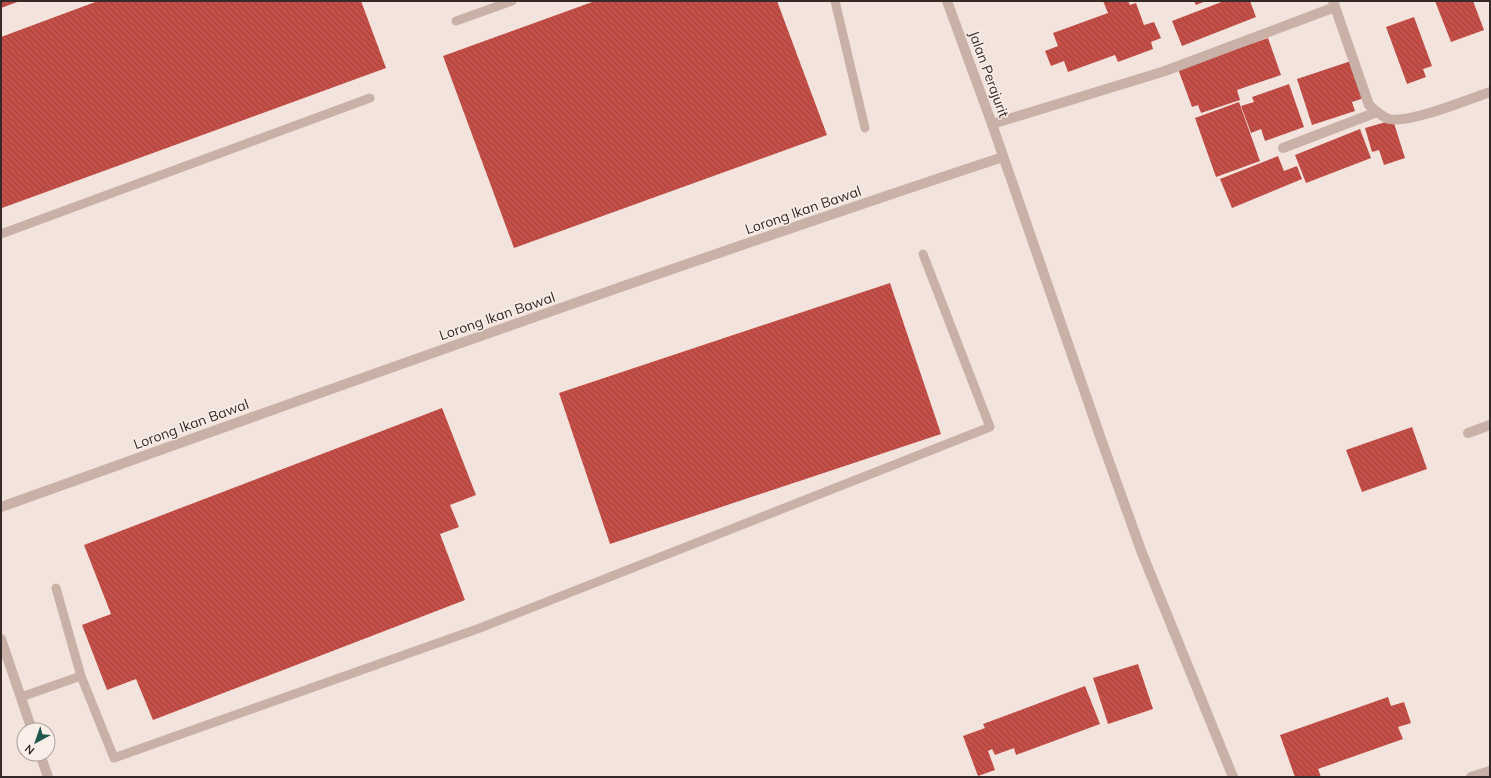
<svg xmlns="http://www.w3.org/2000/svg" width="1491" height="778" font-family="Mulish,sans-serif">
	<defs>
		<pattern id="building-back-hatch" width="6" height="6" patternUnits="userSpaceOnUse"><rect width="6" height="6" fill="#c44f48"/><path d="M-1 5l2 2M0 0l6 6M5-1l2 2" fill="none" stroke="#a0423c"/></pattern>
	</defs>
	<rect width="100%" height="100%" fill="#f2e3dc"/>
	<!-- building -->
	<g fill="url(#building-back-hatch)">
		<path d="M 1,1 L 20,1 L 1,8 Z"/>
		<path d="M 98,1 L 361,1 L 386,68 L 2,208 L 1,37 Z"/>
		<path d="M 595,1 L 777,1 L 827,135 L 514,248 L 443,56 Z"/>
		<path d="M 1103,1 L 1128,1 L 1130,5 L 1136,3 L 1144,25 L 1154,22 L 1161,38 L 1151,42 L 1153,49 L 1118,62 L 1115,55 L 1068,72 L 1064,61 L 1051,66 L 1045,51 L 1058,46 L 1053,33 L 1108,13 Z"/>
		<path d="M 1194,1 L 1206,1 L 1196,5 Z"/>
		<path d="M 1224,1 L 1250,1 L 1256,17 L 1182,46 L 1172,21 Z"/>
		<path d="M 1435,1 L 1473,1 L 1484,30 L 1451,42 Z"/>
		<path d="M 1414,17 L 1432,66 L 1423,69 L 1426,77 L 1407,84 L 1386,27 Z"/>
		<path d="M 1268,38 L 1281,75 L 1237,90 L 1240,100 L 1201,113 L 1198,105 L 1192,107 L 1178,69 Z"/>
		<path d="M 1351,61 L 1364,98 L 1352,102 L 1355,111 L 1312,125 L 1297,79 Z"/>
		<path d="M 1289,84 L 1304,127 L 1265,141 L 1261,129 L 1251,133 L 1241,106 L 1254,102 L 1252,97 Z"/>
		<path d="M 1239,102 L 1260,161 L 1216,177 L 1195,118 Z"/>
		<path d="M 1393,120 L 1405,158 L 1384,165 L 1379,150 L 1372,152 L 1365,128 Z"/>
		<path d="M 1360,129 L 1371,158 L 1306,183 L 1295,155 Z"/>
		<path d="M 1278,156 L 1284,171 L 1297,166 L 1302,179 L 1232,208 L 1220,179 Z"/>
		<path d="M 890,283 L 941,434 L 610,544 L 559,393 Z"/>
		<path d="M 442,408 L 476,495 L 450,505 L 459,527 L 440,534 L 465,600 L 153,720 L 136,679 L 107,690 L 82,625 L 111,614 L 84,545 Z"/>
		<path d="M 1412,427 L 1427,469 L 1362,492 L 1346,450 Z"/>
		<path d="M 1138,664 L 1153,709 L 1108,724 L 1093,678 Z"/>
		<path d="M 1085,686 L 1100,724 L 1016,755 L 1014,748 L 995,755 L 992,749 L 988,751 L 995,770 L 978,776 L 963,736 L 985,728 L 983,724 Z"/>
		<path d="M 1388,697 L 1391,706 L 1404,702 L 1411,723 L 1398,727 L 1403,739 L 1318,769 L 1321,777 L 1295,777 L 1280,735 Z"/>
	</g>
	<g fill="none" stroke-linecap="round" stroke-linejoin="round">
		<!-- service -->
		<g stroke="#c9b1a8" stroke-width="9">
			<path d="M 835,1 L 865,128"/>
			<path d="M 456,21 L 512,1"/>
			<path d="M 1,234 L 370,98"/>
			<path d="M 56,588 L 81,676"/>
			<path d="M 21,697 L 81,676 L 114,758 L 480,628 L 990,427 L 923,254"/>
		</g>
		<!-- minor -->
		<g stroke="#c9b1a8" stroke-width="10">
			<path d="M 947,1 L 992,124 L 1101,439 L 1142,553 L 1233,777"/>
			<path d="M 1333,1 L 1369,105 C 1375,110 1382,117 1389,119 C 1409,124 1469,99 1490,92"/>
			<path d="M 992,124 L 1165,71 L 1335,7"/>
			<path d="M 1283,148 L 1377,112"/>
			<path d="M 1468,433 L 1490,425"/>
			<path d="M 1,507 C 334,388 667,268 1003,157"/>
			<path d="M 1,639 L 32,730"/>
			<path d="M 40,754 L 48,777"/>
			<path d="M 1471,777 L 1490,771"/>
		</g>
	</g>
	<g text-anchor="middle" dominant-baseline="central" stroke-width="3" stroke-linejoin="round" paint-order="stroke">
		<!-- street labels -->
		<g font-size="14" fill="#362a28" stroke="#f9eee8">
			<text transform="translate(989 74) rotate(70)">Jalan Perajurit</text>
			<text transform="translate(803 210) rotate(-19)">Lorong Ikan Bawal</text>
			<text transform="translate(497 316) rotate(-19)">Lorong Ikan Bawal</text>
			<text transform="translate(191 424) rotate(-20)">Lorong Ikan Bawal</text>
		</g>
	</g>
	<!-- border -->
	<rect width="1491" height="778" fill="none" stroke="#362a28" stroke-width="4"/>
	<!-- north arrow -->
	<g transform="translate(36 742) rotate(220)"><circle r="19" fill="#f9eee8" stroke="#aba09b"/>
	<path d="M0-3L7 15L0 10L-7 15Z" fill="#1e5750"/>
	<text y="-6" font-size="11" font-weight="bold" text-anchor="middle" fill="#362a28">N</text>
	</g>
</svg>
